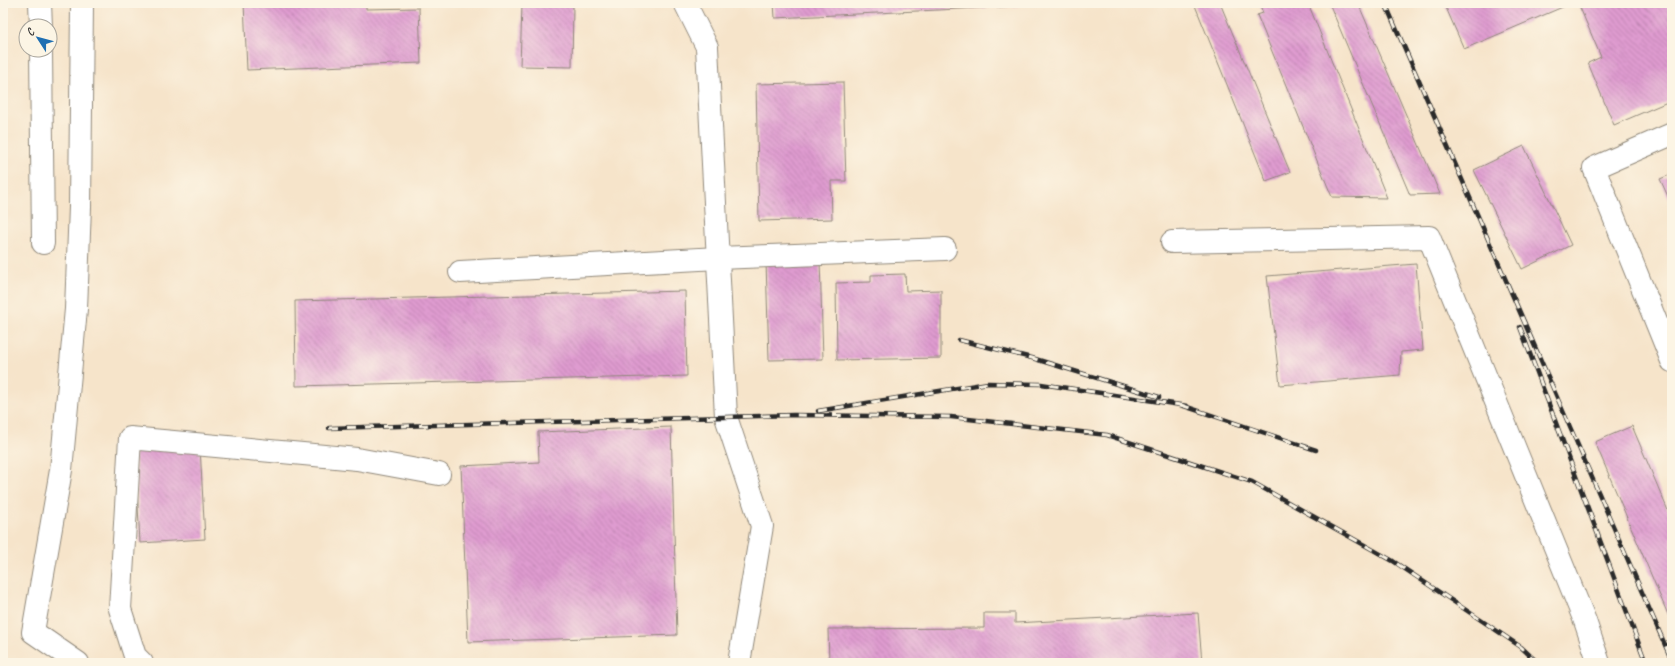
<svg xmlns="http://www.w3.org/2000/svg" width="1675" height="666" font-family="Caveat,sans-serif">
	<defs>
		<pattern id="building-back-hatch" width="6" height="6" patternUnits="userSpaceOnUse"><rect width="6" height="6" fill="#df9bd0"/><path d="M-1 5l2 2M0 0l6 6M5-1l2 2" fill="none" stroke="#b57fa9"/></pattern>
	</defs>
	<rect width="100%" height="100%" fill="#fcf5e5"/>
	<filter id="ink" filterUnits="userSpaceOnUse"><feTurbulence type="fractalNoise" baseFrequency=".025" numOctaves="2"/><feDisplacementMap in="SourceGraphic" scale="8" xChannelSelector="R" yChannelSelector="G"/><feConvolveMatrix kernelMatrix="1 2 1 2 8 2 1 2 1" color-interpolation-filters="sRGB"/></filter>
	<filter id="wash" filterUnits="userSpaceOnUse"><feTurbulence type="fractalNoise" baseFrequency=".012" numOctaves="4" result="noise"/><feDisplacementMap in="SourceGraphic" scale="16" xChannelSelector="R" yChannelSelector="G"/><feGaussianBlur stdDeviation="0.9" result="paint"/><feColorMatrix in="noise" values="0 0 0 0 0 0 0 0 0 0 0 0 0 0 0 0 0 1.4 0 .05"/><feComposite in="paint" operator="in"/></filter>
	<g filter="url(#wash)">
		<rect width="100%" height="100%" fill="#f6e4ca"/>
		<g id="blocks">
			<!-- building -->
			<g fill="url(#building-back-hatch)">
				<path d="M 244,3 L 366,3 L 366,9 L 419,8 L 421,63 L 247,70 Z"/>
				<path d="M 774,3 L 1019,3 L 1019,6 L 775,18 Z"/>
				<path d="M 1194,3 L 1220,3 L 1290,172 L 1266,181 Z"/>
				<path d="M 1259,3 L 1308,3 L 1387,198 L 1332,197 L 1257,15 L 1263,13 Z"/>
				<path d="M 1329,3 L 1358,3 L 1440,194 L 1410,195 Z"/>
				<path d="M 1444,3 L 1572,3 L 1464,49 Z"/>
				<path d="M 1578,3 L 1672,3 L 1672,100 L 1614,125 L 1588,63 L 1601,57 Z"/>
				<path d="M 522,5 L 573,5 L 572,67 L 520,66 Z"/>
				<path d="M 843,82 L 846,181 L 831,181 L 832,219 L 759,221 L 756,84 Z"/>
				<path d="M 1524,146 L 1571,245 L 1522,269 L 1474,170 Z"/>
				<path d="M 1672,174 L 1672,205 L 1660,179 Z"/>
				<path d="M 820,260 L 823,359 L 769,360 L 766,262 Z"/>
				<path d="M 1416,264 L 1423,350 L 1401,352 L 1400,375 L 1280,385 L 1267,276 Z"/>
				<path d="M 905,274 L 906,291 L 941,290 L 941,358 L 837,360 L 836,283 L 871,282 L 871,275 Z"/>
				<path d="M 685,291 L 687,376 L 296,386 L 295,301 Z"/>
				<path d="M 1632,426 L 1672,520 L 1672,616 L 1669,617 L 1595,442 Z"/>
				<path d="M 671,427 L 677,635 L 468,642 L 461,466 L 539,462 L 538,432 Z"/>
				<path d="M 200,447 L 205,539 L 140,543 L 135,451 Z"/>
				<path d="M 984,613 L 1015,613 L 1015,623 L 1198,613 L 1202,663 L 829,663 L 828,629 L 984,628 Z"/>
			</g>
		</g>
	</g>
	<g filter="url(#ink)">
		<use href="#blocks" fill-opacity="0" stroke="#90887a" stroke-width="1"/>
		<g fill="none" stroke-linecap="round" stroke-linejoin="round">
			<defs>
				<g id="minor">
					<path d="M 40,3 L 41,26"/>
					<path d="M 685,3 L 707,47 L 726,417 L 762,526 L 739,663"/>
					<path d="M 41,50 L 43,243"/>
					<path d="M 1672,134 L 1594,168 L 1672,361"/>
					<path d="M 1172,242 L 1429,237 L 1585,621 L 1599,663"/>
					<path d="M 460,272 L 718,258 L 945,249"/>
					<path d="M 78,663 L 33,632 L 61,470 L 76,309 L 80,207 L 82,3"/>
					<path d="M 142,663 L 135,656 L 120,609 L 130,438 L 357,459 L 439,474"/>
				</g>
			</defs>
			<!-- minor casing -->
			<use href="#minor" stroke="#90887a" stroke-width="24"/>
			<!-- minor -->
			<use href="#minor" stroke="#fff" stroke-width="22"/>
			<defs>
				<g id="rail">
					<path d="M 1385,3 L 1672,661"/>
					<path d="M 1520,327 L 1646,663"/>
					<path d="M 959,340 L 1032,358 L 1159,397"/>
					<path d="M 1181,405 L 1316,450"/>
					<path d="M 818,411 L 988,383 L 1041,384 L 1187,406"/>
					<path d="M 329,428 L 794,415 L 951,417 L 1107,435 L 1252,482 L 1393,561 L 1521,647 L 1538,663"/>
				</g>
			</defs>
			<!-- rail casing -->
			<use href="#rail" stroke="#2b2b2b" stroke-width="4.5"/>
			<!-- rail -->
			<use href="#rail" stroke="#fcf5e5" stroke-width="3" stroke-dasharray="9" stroke-linecap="butt"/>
		</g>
	</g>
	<!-- margin -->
	<rect width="1675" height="666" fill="none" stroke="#fcf5e5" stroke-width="16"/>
	<!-- north arrow -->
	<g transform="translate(38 38) rotate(306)"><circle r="19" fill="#fcf5e5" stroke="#a8a49b"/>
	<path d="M0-3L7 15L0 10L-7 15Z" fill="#1f6fb2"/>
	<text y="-6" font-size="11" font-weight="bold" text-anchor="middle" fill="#2b2b2b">С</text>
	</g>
</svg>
